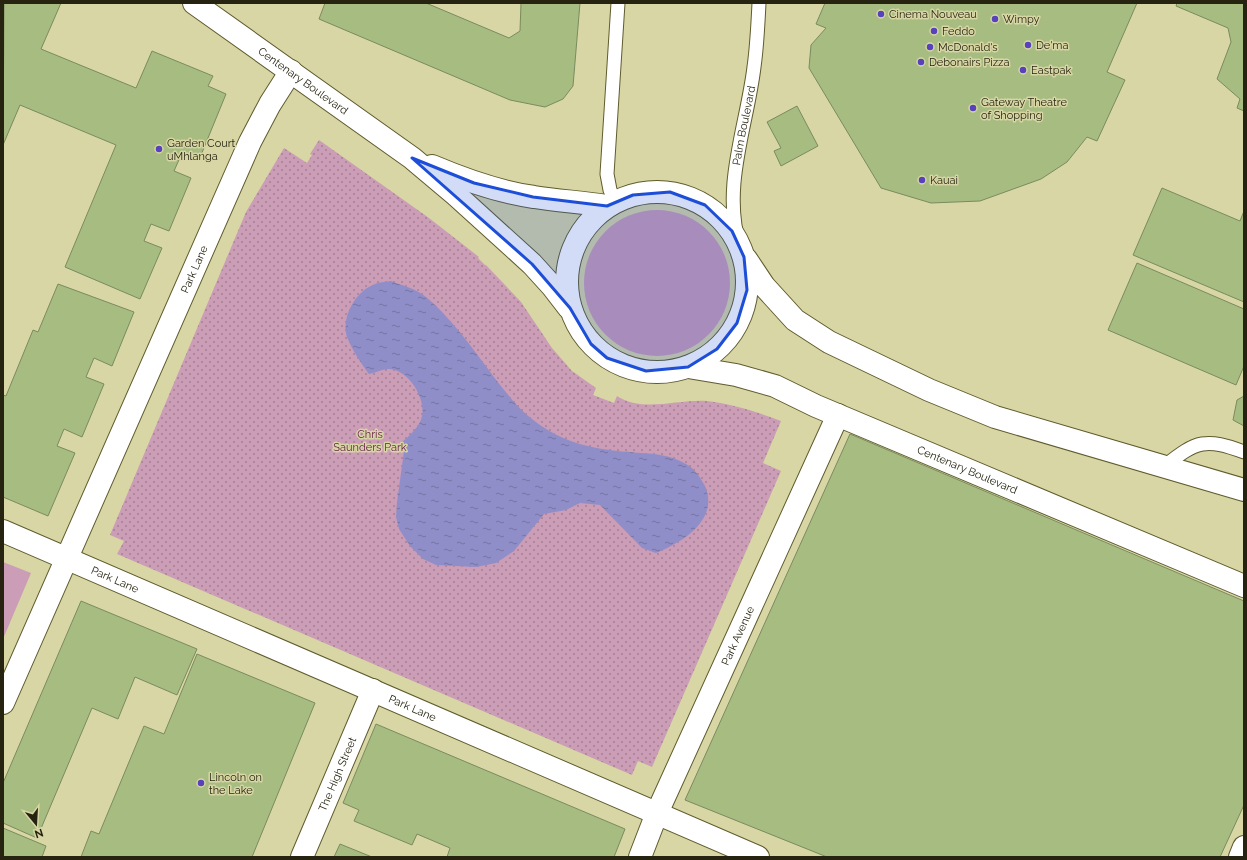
<svg xmlns="http://www.w3.org/2000/svg" width="1247" height="860" font-family="Raleway,sans-serif">
	<defs>
		<pattern id="park-dots" width="8" height="8" patternUnits="userSpaceOnUse"><rect width="8" height="8" fill="#cb9db6"/><path d="M2 2h.1M6 6h.1" fill="none" stroke="#a58093" stroke-width="1.8" stroke-linecap="round"/></pattern>
		<pattern id="water-ripples" width="26" height="14" patternUnits="userSpaceOnUse"><rect width="26" height="14" fill="#908ec9"/><path d="M2 4q2-2 4 0t4 0M15 11q2-2 4 0t4 0" fill="none" stroke="#7574a2"/></pattern>
	</defs>
	<rect width="100%" height="100%" fill="#d8d6a4"/>
	<!-- green -->
	<g fill="#cb9db6">
		<circle cx="657" cy="283" r="73"/>
		<path d="M 3,562 L 31,573 L 3,639 Z"/>
	</g>
	<!-- park -->
	<path fill="url(#park-dots)" d="M 319,140 L 429,218 L 479,257 L 478,258 L 485,265 L 486,265 L 521,302 L 552,348 L 572,371 L 596,388 L 593,395 L 614,403 L 617,396 C 642,413 679,399 707,401 C 733,404 757,412 781,421 L 763,463 L 781,471 L 652,767 L 638,761 L 632,775 L 117,554 L 124,541 L 110,535 L 246,212 L 284,148 L 307,163 L 312,155 L 310,154 Z"/>
	<!-- water -->
	<path fill="url(#water-ripples)" d="M 391,281 C 401,285 413,288 422,294 C 449,314 476,353 497,381 C 506,392 516,406 527,415 C 559,442 589,449 630,452 C 650,454 668,453 686,464 C 695,469 700,477 705,486 C 720,520 681,543 656,553 L 642,548 L 600,505 L 580,503 L 566,510 L 544,514 L 514,551 L 496,563 L 476,567 L 436,565 L 423,559 L 410,546 L 399,529 L 396,517 L 397,502 L 404,451 L 401,443 C 409,436 420,427 422,416 C 426,398 408,368 387,369 C 381,370 374,373 369,374 C 361,363 352,350 347,337 C 341,318 355,292 373,285 C 378,282 385,282 391,281 Z"/>
	<!-- building -->
	<g fill="#a6bc80" stroke="#7b8b5f">
		<path d="M 4,3 L 61,3 L 41,49 L 136,88 L 152,51 L 213,76 L 208,86 L 226,94 L 199,160 L 182,153 L 174,171 L 191,178 L 169,231 L 151,224 L 144,241 L 162,248 L 140,299 L 65,267 L 116,145 L 20,105 L 3,145 Z"/>
		<path d="M 325,3 L 426,3 L 509,38 L 520,31 L 521,3 L 580,3 L 573,86 L 563,99 L 545,107 L 510,100 L 319,19 Z"/>
		<path d="M 825,3 L 1137,3 L 1107,72 L 1125,80 L 1097,141 L 1087,137 L 1067,162 L 1041,179 L 980,201 L 931,203 L 881,188 L 809,68 L 811,45 L 826,28 L 816,24 Z"/>
		<path d="M 1177,3 L 1244,3 L 1244,111 L 1237,108 L 1240,99 L 1217,79 L 1231,42 L 1228,28 L 1176,6 Z"/>
		<path d="M 797,106 L 818,146 L 781,166 L 774,151 L 781,148 L 767,122 Z"/>
		<path d="M 1162,188 L 1240,221 L 1244,211 L 1244,302 L 1133,255 Z"/>
		<path d="M 1137,263 L 1244,309 L 1244,366 L 1236,385 L 1108,330 Z"/>
		<path d="M 58,284 L 134,312 L 112,366 L 94,358 L 86,377 L 104,384 L 82,437 L 64,429 L 57,446 L 75,453 L 48,516 L 3,497 L 3,395 L 6,396 L 33,330 L 38,332 Z"/>
		<path d="M 1244,396 L 1244,426 L 1233,420 L 1237,400 Z"/>
		<path d="M 850,434 L 1244,601 L 1244,805 L 1220,857 L 827,857 L 685,800 Z"/>
		<path d="M 81,601 L 197,649 L 177,695 L 135,677 L 118,719 L 92,708 L 37,838 L 3,823 L 3,783 Z"/>
		<path d="M 197,654 L 315,703 L 252,857 L 81,857 L 91,831 L 99,834 L 144,726 L 164,734 Z"/>
		<path d="M 376,724 L 625,829 L 614,857 L 447,857 L 450,848 L 417,834 L 412,845 L 354,821 L 359,810 L 343,803 Z"/>
		<path d="M 3,828 L 46,846 L 42,857 L 3,857 Z"/>
		<path d="M 340,844 L 372,857 L 334,857 Z"/>
	</g>
	<g fill="none" stroke-linecap="round" stroke-linejoin="round">
		<defs>
			<g id="lane">
				<path d="M 615,201 L 610,190 L 607,174 L 618,3"/>
				<path id="s1" d="M 740,247 C 721,188 747,126 754,67 C 757,46 758,24 759,3"/>
				<path d="M 1165,466 C 1197,440 1206,438 1244,452"/>
			</g>
			<g id="street">
				<path id="s2" d="M 194,3 L 412,158 L 456,195 L 532,264 L 552,286 L 569,308"/>
				<path d="M 432,166 C 465,180 498,192 534,197 C 558,201 582,202 607,206"/>
				<circle cx="657" cy="282" r="90"/>
				<path d="M 746,259 L 764,286 L 795,320 L 829,342 L 929,390 L 995,417 L 1244,490"/>
				<path id="s3" d="M 688,367 L 736,375 L 775,386 L 816,406 L 1244,586"/>
				<path id="s4" d="M 3,531 L 758,857"/>
				<path id="s5" d="M 3,703 L 250,142 L 270,104 L 291,71"/>
				<path id="s6" d="M 302,857 L 373,690"/>
				<path id="s7" d="M 640,857 L 657,813 L 838,415"/>
				<path d="M 1240,857 L 1244,847"/>
			</g>
		</defs>
		<!-- lane casing -->
		<use href="#lane" stroke="#5f5b2e" stroke-width="15"/>
		<!-- street casing -->
		<use href="#street" stroke="#5f5b2e" stroke-width="24"/>
		<!-- lane -->
		<use href="#lane" stroke="#fff" stroke-width="13"/>
		<!-- street -->
		<use href="#street" stroke="#fff" stroke-width="22"/>
	</g>
	<!-- marked area -->
	<path fill="#1d4ed8" fill-opacity="0.2" stroke="#1d4ed8" stroke-width="3" stroke-linejoin="round" d="M 412,158 L 474,183 L 533,197 L 607,206 L 633,195 L 670,192 L 705,205 L 732,231 L 744,257 L 747,290 L 737,323 L 717,349 L 688,367 L 646,371 L 607,358 L 591,344 L 570,308 L 532,264 Z"/>
	<!-- markers -->
	<g fill="#5642ba" stroke="#d8d6a4" stroke-width="1.5">
		<circle cx="881" cy="14" r="4"/>
		<circle cx="995" cy="19" r="4"/>
		<circle cx="934" cy="31" r="4"/>
		<circle cx="1028" cy="45" r="4"/>
		<circle cx="930" cy="47" r="4"/>
		<circle cx="921" cy="62" r="4"/>
		<circle cx="1023" cy="70" r="4"/>
		<circle cx="973" cy="108" r="4"/>
		<circle cx="159" cy="149" r="4"/>
		<circle cx="922" cy="180" r="4"/>
		<circle cx="201" cy="783" r="4"/>
	</g>
	<g text-anchor="middle" dominant-baseline="central" stroke-width="3" stroke-linejoin="round" paint-order="stroke">
		<!-- poi labels -->
		<g font-size="11" fill="#262411" stroke="#d8d6a4" text-anchor="start">
			<text x="889" y="14">Cinema Nouveau</text>
			<text x="1003" y="19">Wimpy</text>
			<text x="942" y="31">Feddo</text>
			<text x="1036" y="45">De'ma</text>
			<text x="938" y="47">McDonald's</text>
			<text x="929" y="62">Debonairs Pizza</text>
			<text x="1031" y="70">Eastpak</text>
			<text x="981" y="102">Gateway Theatre<tspan x="981" dy="13">of Shopping</tspan></text>
			<text x="167" y="143">Garden Court<tspan x="167" dy="13">uMhlanga</tspan></text>
			<text x="930" y="180">Kauai</text>
			<text x="209" y="777">Lincoln on<tspan x="209" dy="13">the Lake</tspan></text>
		</g>
		<!-- street labels -->
		<g font-size="11" fill="#262411" stroke="#d8d6a4">
			<text stroke="none"><textPath href="#s2" startOffset="134">Centenary Boulevard</textPath></text>
			<text stroke="none"><textPath href="#s1" startOffset="123">Palm Boulevard</textPath></text>
			<text stroke="none"><textPath href="#s5" startOffset="474">Park Lane</textPath></text>
			<text stroke="none"><textPath href="#s3" startOffset="299">Centenary Boulevard</textPath></text>
			<text stroke="none"><textPath href="#s4" startOffset="122">Park Lane</textPath></text>
			<text stroke="none"><textPath href="#s7" startOffset="242">Park Avenue</textPath></text>
			<text stroke="none"><textPath href="#s4" startOffset="446">Park Lane</textPath></text>
			<text stroke="none"><textPath href="#s6" startOffset="90">The High Street</textPath></text>
		</g>
		<!-- park labels -->
		<g font-size="11" fill="#611a48" stroke="#d8d6a4">
			<text x="370" y="434">Chris<tspan x="370" dy="13">Saunders Park</tspan></text>
		</g>
	</g>
	<!-- border -->
	<rect width="1247" height="860" fill="none" stroke="#262411" stroke-width="8"/>
	<!-- north arrow -->
	<g transform="translate(36 824) rotate(162)" stroke="#d8d6a4" stroke-width="3" paint-order="stroke">
	<path d="M0-3L7 15L0 10L-7 15Z" fill="#262411"/>
	<text y="-6" font-size="11" font-weight="bold" text-anchor="middle" fill="#262411">N</text>
	</g>
</svg>
